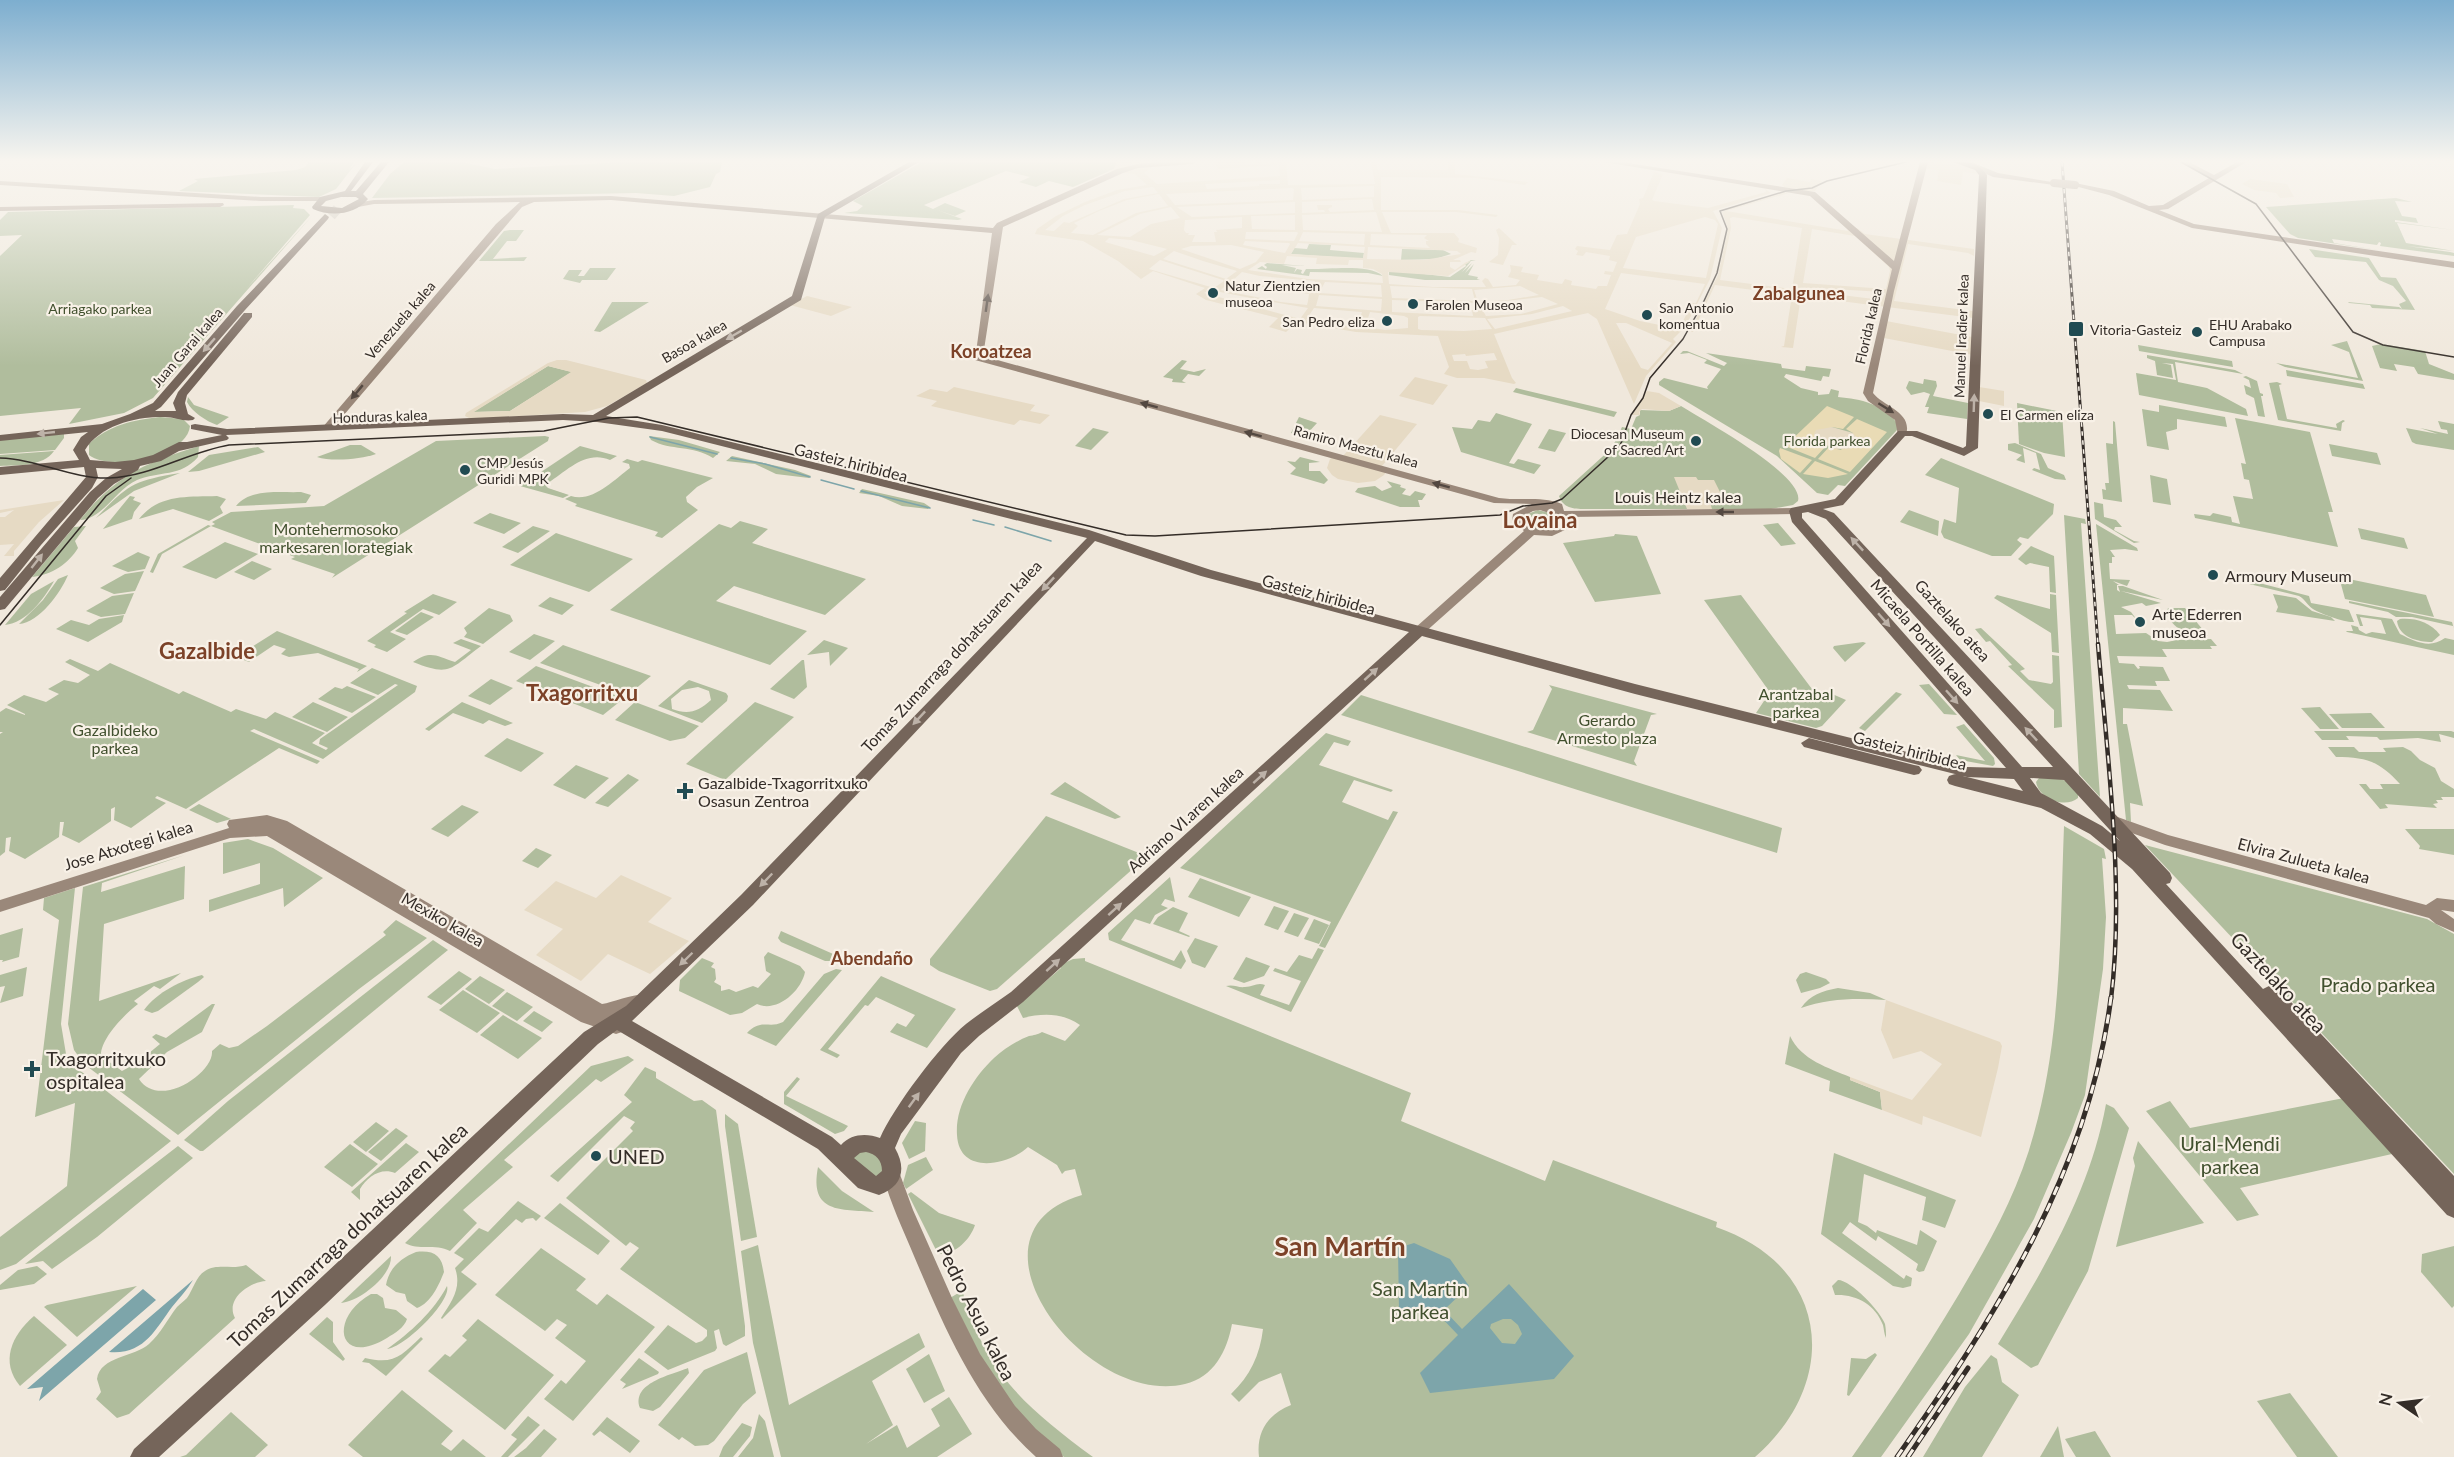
<svg xmlns="http://www.w3.org/2000/svg" width="2454" height="1457" font-family="Lato,sans-serif">
	<rect width="100%" height="100%" fill="#f0e8dc"/>
	<!-- green -->
	<g fill="#b0bd9d" fill-rule="evenodd">
		<path d="M 309,162 L 354,162 L 349,170 L 357,162 L 336,189 L 319,197 L 179,191 L 198,181 L 194,179 L 296,170 L 305,167 Z"/>
		<path d="M 404,162 L 462,162 L 495,169 L 626,162 L 722,162 L 720,172 L 716,174 L 710,187 L 674,196 L 636,193 L 372,198 L 390,174 Z"/>
		<path d="M 922,162 L 1115,162 L 1117,163 L 1114,169 L 1073,187 L 1049,181 L 1036,187 L 1019,182 L 1030,177 L 1006,171 L 924,205 L 933,209 L 945,203 L 966,211 L 955,216 L 937,210 L 962,219 L 958,220 L 844,213 L 857,211 L 863,206 L 853,201 Z"/>
		<path d="M 2396,198 L 2412,202 L 2395,201 L 2402,216 L 2416,218 L 2418,223 L 2395,220 L 2395,222 L 2454,230 L 2397,223 L 2406,243 L 2454,251 L 2407,246 L 2450,252 L 2454,253 L 2454,256 L 2380,246 L 2381,243 L 2379,242 L 2377,245 L 2332,239 L 2334,243 L 2383,251 L 2298,238 L 2290,234 L 2266,207 Z"/>
		<path d="M 294,205 L 293,208 L 304,209 L 310,215 L 247,288 L 312,216 L 153,398 L 124,413 L 69,424 L 81,408 L 0,416 L 0,256 L 22,235 L 0,236 L 0,220 L 8,212 Z"/>
		<path d="M 510,230 L 524,230 L 516,241 L 507,241 L 493,259 L 527,257 L 524,261 L 479,261 L 504,231 Z"/>
		<path d="M 1309,244 L 1331,245 L 1330,250 L 1364,253 L 1363,259 L 1291,254 L 1294,248 L 1307,249 Z"/>
		<path d="M 1402,249 L 1443,250 L 1451,254 L 1435,259 L 1401,260 Z"/>
		<path d="M 2309,249 L 2369,258 L 2381,277 L 2396,278 L 2415,310 L 2372,308 L 2370,305 L 2349,303 L 2348,302 L 2399,307 L 2402,309 L 2399,304 L 2406,301 L 2393,286 L 2379,280 L 2366,262 L 2315,257 Z"/>
		<path d="M 1471,260 L 1476,261 L 1471,261 L 1462,272 L 1472,263 L 1465,273 L 1474,264 L 1468,275 L 1478,277 L 1477,279 L 1480,280 L 1425,280 L 1389,275 L 1389,266 L 1395,263 L 1401,265 L 1389,270 L 1450,277 L 1466,266 L 1465,264 Z"/>
		<path d="M 1267,263 L 1306,266 L 1282,265 L 1296,268 L 1294,273 L 1297,269 L 1302,270 L 1301,273 L 1303,274 L 1306,269 C 1326,270 1368,263 1383,276 L 1368,273 L 1310,272 L 1309,276 L 1257,269 L 1262,266 L 1266,269 L 1267,267 L 1264,265 Z"/>
		<path d="M 590,268 L 616,268 L 607,280 L 582,280 L 580,283 L 563,279 L 569,270 L 582,270 L 578,276 L 584,276 Z"/>
		<path d="M 612,302 L 649,302 L 600,332 L 594,331 Z"/>
		<path d="M 2347,341 L 2363,381 L 2285,367 L 2276,363 L 2358,378 L 2349,352 L 2331,345 Z"/>
		<path d="M 2381,344 L 2425,351 L 2429,364 L 2454,374 L 2454,380 L 2418,374 L 2414,367 L 2394,364 L 2397,371 L 2380,368 L 2372,346 Z"/>
		<path d="M 2138,345 L 2232,361 L 2233,367 L 2139,351 Z"/>
		<path d="M 1683,351 L 1687,351 L 1724,366 L 1727,363 L 1706,353 L 1781,364 L 1782,368 L 1805,371 L 1806,366 L 1831,369 L 1829,377 L 1823,376 L 1821,381 L 1786,374 L 1784,377 L 1801,388 L 1818,392 L 1818,395 L 1829,394 L 1831,389 L 1839,391 L 1838,397 C 1861,399 1883,404 1897,423 L 1897,430 L 1845,486 L 1838,485 L 1828,495 L 1817,493 L 1777,456 L 1659,385 L 1659,382 L 1664,378 L 1708,389 L 1707,387 L 1721,369 L 1704,363 L 1707,360 L 1689,353 L 1680,354 Z"/>
		<path d="M 2147,355 L 2235,370 L 2243,374 L 2175,362 L 2178,382 L 2207,388 L 2246,409 L 2248,416 L 2139,395 L 2136,373 L 2176,380 L 2173,364 L 2162,363 L 2171,365 L 2173,378 L 2157,375 L 2155,361 L 2147,358 Z"/>
		<path d="M 1182,360 L 1187,361 L 1180,369 L 1194,372 L 1206,369 L 1199,376 L 1188,374 L 1182,381 L 1186,383 L 1172,382 L 1173,379 L 1163,377 Z"/>
		<path d="M 548,366 L 572,372 L 510,411 L 473,412 Z"/>
		<path d="M 2286,370 L 2363,384 L 2365,389 L 2287,376 Z"/>
		<path d="M 2246,376 L 2257,381 L 2260,393 L 2263,394 L 2263,396 L 2261,396 L 2265,417 L 2258,416 L 2254,398 L 2246,394 L 2244,385 L 2251,388 L 2249,380 L 2243,377 Z"/>
		<path d="M 1924,379 L 1936,381 L 1937,386 L 1933,396 L 1968,403 L 1967,419 L 1927,413 L 1929,407 L 1925,407 L 1930,394 L 1924,392 L 1911,395 L 1906,388 L 1909,381 L 1923,384 Z"/>
		<path d="M 2277,382 L 2282,384 L 2279,385 L 2287,419 L 2337,428 L 2336,424 L 2343,420 L 2345,421 L 2342,423 L 2341,431 L 2278,420 L 2269,383 Z"/>
		<path d="M 1516,388 L 1617,412 L 1614,417 L 1513,392 Z"/>
		<path d="M 188,397 L 194,405 L 229,417 L 217,425 C 206,421 192,412 187,402 Z"/>
		<path d="M 2017,403 L 2062,412 L 2065,457 L 2044,453 L 2019,444 Z"/>
		<path d="M 2159,405 L 2225,417 L 2227,427 L 2177,419 L 2177,429 L 2166,432 L 2169,450 L 2147,446 L 2142,409 L 2159,412 Z"/>
		<path d="M 1681,406 C 1703,420 1805,475 1798,501 L 1793,505 L 1771,509 L 1585,509 C 1573,509 1563,508 1559,496 L 1612,448 L 1622,427 L 1631,429 L 1636,417 L 1640,415 L 1640,410 L 1669,411 Z"/>
		<path d="M 1496,413 L 1532,424 L 1509,463 L 1514,464 L 1518,459 L 1541,465 L 1534,474 L 1461,452 L 1452,427 L 1472,429 L 1478,420 L 1490,422 Z"/>
		<path d="M 160,417 L 183,419 L 190,426 C 187,457 111,472 89,455 L 89,444 C 108,425 134,420 160,417 Z"/>
		<path d="M 1299,417 L 1317,423 L 1306,435 L 1323,440 L 1321,442 L 1291,433 Z"/>
		<path d="M 2235,418 L 2310,432 L 2333,512 L 2328,512 L 2338,547 L 2195,518 L 2194,514 L 2210,516 L 2213,513 L 2231,517 L 2232,522 L 2240,524 L 2233,496 L 2253,499 L 2249,480 L 2244,479 L 2241,463 L 2246,464 Z"/>
		<path d="M 2113,421 L 2115,422 L 2122,502 L 2103,499 L 2102,489 L 2106,490 L 2105,483 L 2109,483 L 2106,443 L 2113,444 Z"/>
		<path d="M 2438,421 L 2454,424 L 2454,450 L 2416,444 L 2412,442 L 2406,428 L 2438,434 L 2420,428 L 2448,434 L 2447,430 L 2441,429 Z"/>
		<path d="M 1093,428 L 1109,432 L 1091,450 L 1075,446 Z"/>
		<path d="M 1549,429 L 1566,433 L 1555,452 L 1538,448 Z"/>
		<path d="M 64,434 L 64,438 L 55,450 L 0,454 L 0,440 Z"/>
		<path d="M 545,436 L 549,437 L 548,441 L 332,578 L 335,574 L 291,559 L 295,557 L 211,526 L 162,554 L 153,573 L 150,572 L 158,554 L 208,525 L 211,526 L 215,524 L 212,522 L 231,512 L 324,506 L 436,441 Z"/>
		<path d="M 649,436 L 679,440 L 720,452 L 713,458 C 693,445 671,451 651,440 Z"/>
		<path d="M 2015,443 L 2041,454 L 2048,468 L 2064,475 L 2066,480 L 2055,479 L 2032,470 L 2034,468 L 2040,470 L 2036,453 L 2023,448 L 2025,463 L 2016,460 L 2022,455 L 2008,450 L 2008,444 Z"/>
		<path d="M 2329,444 L 2377,453 L 2381,465 L 2332,456 Z"/>
		<path d="M 350,445 L 361,445 L 376,454 C 361,459 332,462 317,457 Z"/>
		<path d="M 199,446 L 198,457 C 181,477 159,471 137,480 C 115,490 103,519 80,520 C 116,475 145,463 199,446 Z"/>
		<path d="M 580,446 L 617,456 L 610,460 C 586,450 568,470 548,483 L 546,486 L 548,488 L 569,495 L 563,498 L 520,486 Z"/>
		<path d="M 258,447 L 265,452 L 199,471 L 188,472 L 209,455 Z"/>
		<path d="M 54,451 C 43,467 17,465 0,466 L 0,455 Z"/>
		<path d="M 732,456 L 795,470 L 811,476 L 809,478 L 776,474 L 755,464 L 726,461 Z"/>
		<path d="M 1300,457 L 1320,462 L 1309,463 L 1309,471 L 1320,471 L 1328,480 L 1324,484 L 1290,474 L 1296,468 L 1287,461 L 1295,462 Z"/>
		<path d="M 1941,458 L 2054,504 L 2053,514 L 2028,539 L 2020,537 L 2017,540 L 2022,544 L 2011,556 L 1992,556 L 1944,538 L 1941,532 L 1944,519 L 1956,523 L 1959,488 L 1925,475 Z"/>
		<path d="M 627,459 L 638,462 L 642,460 L 713,478 L 697,487 L 686,497 L 687,502 L 698,510 L 662,538 L 655,536 L 658,532 L 575,506 L 577,504 L 565,499 L 571,496 C 592,503 614,480 630,468 L 629,464 L 622,462 Z"/>
		<path d="M 180,473 L 134,491 L 96,518 C 129,484 132,481 180,473 Z"/>
		<path d="M 2150,475 L 2167,479 L 2171,505 L 2153,502 Z"/>
		<path d="M 1387,481 L 1401,485 L 1400,487 L 1406,489 L 1402,494 L 1410,496 L 1415,491 L 1426,494 L 1422,500 L 1418,500 L 1420,507 L 1400,507 L 1355,492 L 1358,488 L 1375,486 L 1382,491 L 1392,487 Z"/>
		<path d="M 862,489 L 924,503 L 930,507 L 928,509 L 902,506 L 879,496 L 859,493 Z"/>
		<path d="M 301,492 L 311,495 L 306,503 L 236,506 C 250,488 280,493 301,492 Z"/>
		<path d="M 130,496 L 135,497 L 133,500 L 141,503 L 134,512 L 132,519 L 103,529 Z"/>
		<path d="M 217,496 L 226,499 L 220,507 L 223,513 L 209,521 L 173,509 L 139,519 C 159,494 187,497 217,496 Z"/>
		<path d="M 2094,502 L 2103,504 L 2104,517 L 2116,520 L 2122,527 L 2115,527 L 2114,530 L 2134,541 L 2140,542 L 2134,543 L 2095,519 Z"/>
		<path d="M 1538,510 L 1554,514 L 1558,522 L 1550,527 L 1534,527 L 1525,520 L 1525,515 Z"/>
		<path d="M 1909,510 L 1939,521 L 1938,536 L 1900,522 Z"/>
		<path d="M 490,513 L 521,523 L 504,534 L 473,523 Z"/>
		<path d="M 2064,515 L 2085,519 L 2086,524 L 2081,523 L 2100,797 L 2079,774 Z"/>
		<path d="M 740,521 L 768,529 L 752,543 L 866,579 L 825,615 L 734,586 L 716,601 L 807,631 L 770,665 L 610,610 L 719,524 L 731,528 Z"/>
		<path d="M 1778,523 L 1796,544 L 1781,546 L 1763,525 Z"/>
		<path d="M 2096,524 L 2137,548 L 2138,551 L 2125,549 L 2110,550 L 2115,557 L 2112,557 L 2112,563 L 2109,563 L 2110,579 L 2130,580 L 2127,586 L 2113,581 L 2119,585 L 2117,585 L 2117,590 L 2120,592 L 2118,586 L 2123,586 L 2163,600 L 2121,591 L 2161,603 L 2146,606 L 2142,603 L 2121,607 L 2131,612 L 2137,620 L 2132,615 L 2114,615 L 2116,634 L 2146,633 L 2158,641 L 2167,642 L 2177,640 L 2211,639 L 2217,646 L 2210,646 L 2212,649 L 2162,649 L 2167,657 L 2117,656 L 2119,663 L 2134,664 L 2138,669 L 2140,668 L 2139,666 L 2163,667 L 2170,681 L 2155,681 L 2157,686 L 2127,685 L 2129,689 L 2160,690 L 2173,711 L 2123,708 L 2123,724 L 2127,724 L 2143,806 L 2130,803 L 2131,822 L 2126,820 Z"/>
		<path d="M 86,526 L 75,541 L 78,548 C 69,563 52,575 32,577 L 74,527 Z"/>
		<path d="M 533,526 L 550,531 L 518,553 L 502,547 Z"/>
		<path d="M 2358,528 L 2404,538 L 2408,549 L 2361,539 Z"/>
		<path d="M 556,533 L 633,559 L 589,592 L 510,565 Z"/>
		<path d="M 1615,534 L 1637,536 L 1661,594 L 1595,602 L 1563,543 L 1614,536 Z"/>
		<path d="M 225,542 L 258,554 L 216,579 L 182,567 Z"/>
		<path d="M 2031,546 L 2054,556 L 2056,593 L 2050,592 L 2049,567 L 2030,563 L 2026,565 L 2018,559 Z"/>
		<path d="M 138,552 L 150,557 L 145,569 L 128,572 L 112,566 Z"/>
		<path d="M 252,561 L 272,569 L 254,580 L 234,572 Z"/>
		<path d="M 144,571 L 135,591 L 114,594 L 100,588 L 125,574 Z"/>
		<path d="M 68,575 C 61,592 39,623 19,624 L 43,600 L 58,579 Z"/>
		<path d="M 2339,577 L 2426,595 L 2434,617 L 2345,599 Z"/>
		<path d="M 2244,579 L 2309,596 L 2311,603 L 2349,610 L 2354,622 C 2346,623 2321,614 2313,609 C 2307,605 2305,599 2299,596 L 2245,583 L 2242,582 Z"/>
		<path d="M 54,581 C 44,599 26,623 5,625 L 31,594 Z"/>
		<path d="M 134,593 L 125,614 L 101,617 L 86,611 L 112,596 Z"/>
		<path d="M 433,594 L 457,602 L 439,615 L 423,609 L 390,632 L 406,639 L 387,652 L 374,647 L 376,645 L 367,641 L 407,613 L 404,612 Z"/>
		<path d="M 2050,594 L 2056,595 L 2059,653 L 2052,652 L 2051,633 L 1994,598 L 1997,595 L 2050,609 Z"/>
		<path d="M 2273,594 L 2296,598 L 2312,611 L 2331,617 L 2335,621 L 2276,612 L 2278,607 Z"/>
		<path d="M 1741,595 L 1815,693 L 1830,693 L 1846,700 L 1822,726 L 1816,728 L 1756,713 L 1764,701 L 1774,698 L 1704,600 Z"/>
		<path d="M 550,597 L 574,605 L 562,615 L 538,606 Z"/>
		<path d="M 2349,601 L 2452,622 L 2454,629 L 2453,626 L 2412,617 L 2396,617 L 2388,612 L 2349,603 Z"/>
		<path d="M 489,608 L 510,615 L 513,621 L 483,644 L 464,637 L 467,633 L 464,628 Z"/>
		<path d="M 2168,608 L 2185,608 L 2208,636 C 2188,636 2177,632 2166,614 Z"/>
		<path d="M 421,612 L 434,617 L 407,635 L 395,631 Z"/>
		<path d="M 2356,614 L 2392,619 L 2400,634 C 2416,642 2430,649 2445,638 L 2454,640 L 2454,655 L 2347,632 L 2346,631 L 2353,631 L 2351,625 L 2358,627 L 2359,630 L 2366,634 L 2372,632 L 2386,634 L 2381,620 L 2360,617 L 2363,626 L 2360,626 Z"/>
		<path d="M 124,615 L 122,622 L 88,642 L 56,629 L 71,620 L 89,625 L 99,619 Z"/>
		<path d="M 2400,619 C 2416,618 2430,622 2440,635 L 2432,642 C 2417,642 2399,637 2397,621 Z"/>
		<path d="M 1981,628 L 2025,669 L 2020,671 L 2029,680 L 2051,684 L 2053,682 L 2052,655 L 2059,656 L 2062,727 L 2054,728 L 2054,710 L 2008,666 L 2012,665 L 1990,641 L 1986,642 L 1975,629 Z"/>
		<path d="M 277,631 L 367,666 L 357,672 L 359,669 L 318,653 L 289,657 L 281,654 L 286,649 L 274,645 L 249,662 L 236,657 Z"/>
		<path d="M 534,634 L 555,641 L 530,660 L 509,652 Z"/>
		<path d="M 461,639 L 481,646 C 450,669 451,677 413,662 C 431,650 436,656 455,662 L 471,650 L 453,643 Z"/>
		<path d="M 824,640 L 848,648 L 830,666 L 829,652 L 807,655 Z"/>
		<path d="M 1863,642 L 1866,643 L 1845,662 L 1833,648 L 1834,646 Z"/>
		<path d="M 563,645 L 651,676 L 628,695 L 540,663 Z"/>
		<path d="M 70,659 L 98,671 L 110,663 L 179,694 L 183,691 L 231,712 L 236,709 L 266,719 L 275,712 L 325,733 L 312,743 L 326,750 L 328,748 L 319,744 L 320,739 L 398,685 L 395,684 L 378,695 L 350,683 L 372,668 L 417,686 L 415,692 L 323,759 L 254,729 L 250,731 L 320,761 L 317,764 L 279,748 L 186,809 L 157,796 L 155,798 L 166,803 L 131,828 L 114,820 L 115,807 L 111,809 L 111,821 L 79,843 L 62,835 L 64,822 L 60,822 L 59,837 L 25,859 L 9,851 L 11,837 L 6,838 L 5,852 L 0,856 L 0,734 L 3,732 L 0,732 L 0,712 L 6,708 L 25,715 L 25,714 L 7,705 L 24,695 L 46,702 L 59,694 L 48,689 L 64,680 L 78,683 L 90,675 L 65,662 Z"/>
		<path d="M 802,660 L 804,660 L 807,687 L 794,699 L 770,689 Z"/>
		<path d="M 536,666 L 623,698 L 623,699 L 603,715 L 516,681 Z"/>
		<path d="M 491,679 L 513,688 L 490,705 L 468,696 Z"/>
		<path d="M 689,680 L 726,693 L 728,696 L 727,701 L 702,723 L 658,706 ZM 698,687 L 709,691 L 711,700 C 698,712 688,715 672,709 L 671,699 L 682,690 Z"/>
		<path d="M 1929,684 L 1957,715 L 1944,714 L 1919,685 Z"/>
		<path d="M 1549,685 L 1657,714 L 1651,715 L 1634,761 L 1637,766 L 1527,732 L 1533,730 L 1552,689 Z"/>
		<path d="M 347,686 L 376,697 L 352,713 L 318,699 L 335,687 L 342,689 Z"/>
		<path d="M 1896,692 L 1902,694 L 1865,731 L 1859,728 Z"/>
		<path d="M 1361,695 L 1782,828 L 1777,853 L 1341,715 Z"/>
		<path d="M 313,702 L 348,717 L 327,732 L 292,717 Z"/>
		<path d="M 462,702 L 513,723 L 505,726 L 489,720 L 483,724 L 453,713 L 429,731 L 425,729 Z"/>
		<path d="M 635,702 L 699,726 L 685,738 L 670,741 L 615,720 Z"/>
		<path d="M 755,702 L 794,717 L 725,780 L 686,764 Z"/>
		<path d="M 2320,707 L 2339,729 L 2320,729 L 2301,708 Z"/>
		<path d="M 2371,713 L 2385,728 L 2342,728 L 2329,714 Z"/>
		<path d="M 1964,724 L 1994,758 L 1995,764 L 1993,766 L 1960,760 L 1956,755 L 1985,761 L 1956,727 Z"/>
		<path d="M 2314,731 L 2451,731 L 2454,732 L 2454,738 L 2439,734 L 2441,742 L 2418,738 L 2380,740 L 2377,737 L 2346,736 L 2349,740 L 2322,740 Z"/>
		<path d="M 1326,733 L 1351,741 L 1348,746 L 1334,742 L 1319,765 L 1393,790 L 1391,792 L 1354,780 L 1342,802 L 1388,820 L 1393,811 L 1398,812 L 1325,948 L 1319,946 L 1331,922 L 1180,868 Z"/>
		<path d="M 507,738 L 544,753 L 521,772 L 484,756 Z"/>
		<path d="M 2328,747 L 2354,747 L 2359,752 L 2386,752 L 2383,748 L 2403,747 L 2411,751 L 2420,760 L 2435,768 L 2441,781 L 2454,789 L 2454,797 L 2441,797 L 2443,800 L 2436,800 L 2438,803 L 2433,804 L 2437,808 L 2385,804 L 2388,808 L 2380,809 L 2359,784 L 2366,784 L 2370,789 L 2383,789 L 2380,784 L 2400,784 C 2379,761 2366,757 2336,757 Z"/>
		<path d="M 576,765 L 609,778 L 585,799 L 553,785 Z"/>
		<path d="M 628,774 L 639,780 L 608,807 L 595,803 Z"/>
		<path d="M 2052,776 L 2069,782 L 2078,793 L 2078,798 C 2065,809 2039,799 2036,782 L 2039,778 Z"/>
		<path d="M 1065,782 L 1118,815 L 1121,817 L 1115,819 L 1050,794 Z"/>
		<path d="M 199,804 L 231,819 L 217,823 L 189,810 Z"/>
		<path d="M 462,805 L 479,812 L 448,837 L 431,829 Z"/>
		<path d="M 1046,816 L 1144,855 L 1144,859 L 997,989 L 990,991 L 939,971 L 930,965 L 930,959 Z"/>
		<path d="M 2064,826 L 2104,849 L 2106,859 L 2102,858 L 2106,917 L 2103,969 L 2085,1095 L 2071,1133 L 2034,1219 L 1969,1334 L 1881,1457 L 1852,1457 C 1895,1396 1936,1335 1973,1270 C 1998,1227 2021,1182 2034,1133 C 2062,1034 2060,928 2064,826 Z"/>
		<path d="M 2405,829 L 2454,829 L 2454,855 L 2419,849 L 2420,846 Z"/>
		<path d="M 248,839 L 273,848 L 323,878 L 284,907 L 283,888 L 209,912 L 209,900 L 260,884 L 260,863 L 223,874 L 223,843 Z"/>
		<path d="M 2145,845 L 2427,919 L 2454,934 L 2454,1174 Z"/>
		<path d="M 536,848 L 552,855 L 538,868 L 522,861 Z"/>
		<path d="M 185,855 L 102,883 L 101,892 L 185,866 L 184,899 L 104,924 L 99,1001 L 181,973 L 160,989 L 154,986 L 134,1001 L 138,1004 C 125,1014 100,1039 101,1056 L 122,1071 L 137,1063 L 160,1044 L 152,1037 L 156,1034 L 166,1038 L 212,1004 L 215,1004 L 202,1032 L 167,1052 L 139,1079 C 159,1110 214,1073 212,1051 L 220,1044 L 229,1048 L 238,1046 L 267,1026 L 386,935 L 383,932 L 396,920 L 427,938 L 359,989 L 178,1135 L 84,1064 L 74,1050 L 68,1024 L 83,887 Z"/>
		<path d="M 1170,877 L 1175,902 L 1165,899 L 1161,905 L 1168,908 L 1155,915 L 1150,924 L 1135,919 L 1121,940 L 1174,961 L 1181,950 L 1186,961 L 1181,969 L 1109,940 L 1108,933 Z"/>
		<path d="M 1200,878 L 1251,897 L 1239,917 L 1188,897 Z"/>
		<path d="M 75,888 L 61,1024 L 66,1054 L 78,1069 L 171,1141 L 16,1264 L 0,1270 L 0,1237 L 67,1186 L 75,1103 L 35,1117 L 59,920 L 43,910 L 44,898 Z"/>
		<path d="M 1274,906 L 1289,911 L 1278,930 L 1264,925 Z"/>
		<path d="M 1173,907 L 1188,913 L 1179,931 L 1190,936 L 1189,937 L 1153,924 L 1158,917 Z"/>
		<path d="M 1294,913 L 1309,918 L 1298,937 L 1284,932 Z"/>
		<path d="M 1314,919 L 1329,925 L 1319,944 L 1304,939 Z"/>
		<path d="M 23,928 L 19,957 L 2,962 L 3,960 L 0,960 L 0,935 Z"/>
		<path d="M 781,931 L 840,957 L 833,961 L 825,961 L 781,942 L 778,938 Z"/>
		<path d="M 1195,938 L 1218,946 L 1205,968 L 1192,963 L 1187,951 Z"/>
		<path d="M 433,940 L 448,950 L 203,1151 L 200,1151 L 184,1140 L 228,1101 Z"/>
		<path d="M 1318,948 L 1324,950 L 1291,1012 L 1226,986 C 1234,984 1238,988 1245,987 C 1253,987 1257,982 1265,985 L 1260,995 L 1289,1005 L 1301,981 L 1273,971 L 1275,968 L 1287,972 L 1299,955 L 1312,959 Z"/>
		<path d="M 768,952 L 800,966 L 805,972 C 801,992 776,1013 757,1004 L 742,1013 L 730,1015 L 679,991 L 680,980 L 702,958 L 714,963 L 711,967 L 715,969 L 716,979 L 714,982 L 721,986 L 721,991 L 729,989 L 736,992 L 753,986 L 758,988 L 771,974 L 766,971 L 764,957 Z"/>
		<path d="M 1246,957 L 1270,966 L 1264,976 L 1244,983 L 1233,979 Z"/>
		<path d="M 1085,958 L 1085,961 L 1411,1093 L 1401,1121 L 1545,1181 L 1553,1160 L 1717,1222 L 1716,1227 C 1830,1266 1842,1381 1755,1457 L 1259,1457 C 1256,1432 1268,1414 1291,1405 L 1281,1373 L 1259,1382 L 1239,1402 L 1231,1394 C 1250,1376 1260,1355 1263,1329 L 1232,1324 C 1227,1351 1214,1377 1185,1384 C 1086,1408 951,1233 1082,1195 L 1075,1169 L 1065,1171 L 1062,1174 L 1057,1165 L 1028,1147 C 1007,1166 959,1175 957,1135 C 955,1106 974,1077 994,1058 C 1004,1049 1016,1041 1029,1036 C 1034,1035 1037,1035 1042,1032 L 1065,1041 L 1080,1025 C 1063,1013 1043,1013 1023,1018 L 1017,1006 L 1061,968 L 1060,965 L 1073,959 Z"/>
		<path d="M 27,967 L 23,996 L 0,1003 L 5,986 L 0,987 L 0,975 Z"/>
		<path d="M 836,969 L 842,970 L 776,1046 L 747,1033 C 761,1018 769,1029 783,1022 L 824,974 Z"/>
		<path d="M 459,971 L 472,979 L 441,1005 L 427,997 Z"/>
		<path d="M 1806,972 L 1826,979 L 1830,983 L 1820,988 L 1801,993 L 1796,980 L 1800,974 Z"/>
		<path d="M 202,975 L 204,977 L 198,982 L 158,1011 L 152,1013 L 144,1010 C 157,992 182,980 202,975 Z"/>
		<path d="M 480,976 L 505,990 L 489,1004 L 465,989 Z"/>
		<path d="M 881,976 L 956,1009 L 927,1048 L 890,1032 L 897,1023 L 906,1027 L 915,1015 L 876,997 L 868,1006 L 865,1005 L 828,1049 L 840,1055 L 837,1058 L 820,1050 Z"/>
		<path d="M 1838,988 L 1870,993 L 1886,1000 C 1858,998 1828,998 1801,1008 C 1810,995 1822,991 1838,988 Z"/>
		<path d="M 463,990 L 500,1013 L 477,1033 L 439,1010 Z"/>
		<path d="M 507,992 L 533,1007 L 517,1021 L 492,1006 Z"/>
		<path d="M 534,1011 L 553,1022 L 542,1032 L 523,1021 Z"/>
		<path d="M 503,1015 L 542,1038 L 518,1059 L 480,1035 Z"/>
		<path d="M 1790,1036 C 1801,1060 1829,1068 1850,1077 L 1850,1080 L 1880,1092 L 1882,1110 L 1829,1091 L 1830,1081 L 1785,1064 Z"/>
		<path d="M 628,1056 L 634,1060 L 601,1082 L 596,1079 L 504,1160 L 513,1167 L 463,1210 L 477,1223 L 450,1251 C 435,1243 418,1251 405,1243 L 591,1066 Z"/>
		<path d="M 645,1067 L 656,1072 L 656,1078 L 694,1101 L 702,1100 L 716,1110 L 745,1326 L 745,1336 L 726,1346 L 723,1344 L 719,1329 L 714,1331 L 717,1348 L 715,1351 L 668,1370 L 644,1352 L 668,1325 L 696,1343 L 702,1341 L 707,1336 L 707,1330 L 620,1269 L 639,1248 L 630,1242 L 626,1246 L 566,1198 L 633,1131 L 630,1128 L 635,1122 L 624,1116 L 558,1182 L 550,1176 L 632,1102 L 624,1095 Z"/>
		<path d="M 797,1077 L 800,1079 L 786,1096 L 848,1126 L 844,1131 L 835,1134 L 784,1104 L 784,1092 Z"/>
		<path d="M 2344,1098 L 2392,1154 L 2240,1188 L 2259,1215 L 2237,1221 L 2146,1111 L 2170,1101 L 2190,1128 Z"/>
		<path d="M 2106,1104 L 2114,1108 L 2129,1128 L 2088,1271 L 2038,1365 L 2031,1368 L 1998,1344 C 2044,1269 2090,1192 2106,1104 Z"/>
		<path d="M 725,1114 L 738,1124 L 757,1237 L 741,1241 L 725,1126 Z"/>
		<path d="M 915,1121 L 926,1123 L 925,1151 L 909,1159 L 902,1143 Z"/>
		<path d="M 376,1122 L 389,1131 L 366,1152 L 353,1142 Z"/>
		<path d="M 396,1128 L 408,1136 L 381,1161 L 368,1152 Z"/>
		<path d="M 2138,1141 L 2204,1223 L 2116,1247 L 2135,1166 L 2133,1158 Z"/>
		<path d="M 406,1143 L 419,1152 L 395,1173 C 381,1167 367,1177 360,1189 L 360,1200 L 351,1192 Z"/>
		<path d="M 350,1144 L 378,1164 L 352,1187 L 324,1167 Z"/>
		<path d="M 178,1146 L 193,1158 L 97,1237 L 52,1269 L 43,1261 L 25,1264 Z"/>
		<path d="M 854,1150 L 880,1154 L 884,1173 L 874,1178 L 850,1157 Z"/>
		<path d="M 1834,1153 L 1956,1200 L 1945,1228 L 1922,1220 L 1926,1197 L 1864,1174 L 1858,1222 L 1867,1226 L 1876,1233 L 1877,1230 L 1917,1245 L 1920,1230 L 1937,1241 L 1924,1271 L 1919,1272 L 1916,1270 L 1918,1264 L 1878,1236 L 1876,1241 L 1850,1222 L 1842,1233 L 1904,1279 L 1906,1275 L 1912,1278 L 1911,1286 L 1903,1288 L 1893,1286 L 1821,1234 Z"/>
		<path d="M 926,1157 L 933,1170 L 906,1189 L 903,1183 L 908,1165 Z"/>
		<path d="M 818,1167 L 842,1191 L 874,1212 C 841,1209 809,1214 818,1167 Z"/>
		<path d="M 911,1192 L 939,1213 L 975,1225 C 970,1240 955,1255 938,1254 L 908,1194 Z"/>
		<path d="M 518,1201 L 541,1216 L 536,1221 L 533,1218 L 526,1219 L 522,1223 L 516,1219 L 461,1272 L 477,1284 L 442,1319 L 441,1318 C 452,1301 462,1288 455,1268 L 464,1259 L 454,1253 L 479,1228 L 488,1232 Z"/>
		<path d="M 560,1203 L 610,1241 L 598,1255 L 544,1218 Z"/>
		<path d="M 758,1245 L 789,1405 L 919,1333 L 925,1347 L 872,1381 L 893,1425 L 866,1444 L 897,1425 L 907,1448 L 940,1426 L 931,1409 L 949,1397 L 972,1434 L 937,1457 L 781,1457 L 753,1343 L 741,1251 Z"/>
		<path d="M 2454,1246 L 2454,1306 L 2452,1308 L 2421,1272 L 2422,1254 Z"/>
		<path d="M 541,1248 L 586,1279 L 576,1290 L 597,1305 L 607,1294 L 655,1327 L 573,1421 L 544,1399 L 561,1380 L 566,1384 L 586,1361 L 555,1338 L 567,1325 L 557,1319 L 545,1331 L 495,1295 Z"/>
		<path d="M 416,1252 C 433,1250 442,1255 444,1272 C 439,1285 431,1303 417,1308 L 407,1301 L 405,1294 L 396,1292 L 386,1285 C 389,1268 401,1258 416,1252 Z"/>
		<path d="M 391,1256 C 392,1276 360,1301 341,1303 Z"/>
		<path d="M 246,1265 L 266,1281 C 249,1282 225,1299 235,1318 L 129,1414 L 117,1418 L 96,1399 L 101,1392 L 97,1379 C 100,1356 135,1357 149,1344 C 161,1333 167,1320 177,1307 C 180,1304 184,1301 187,1298 C 193,1290 196,1276 205,1271 C 217,1263 233,1270 246,1265 Z"/>
		<path d="M 37,1266 L 47,1274 L 34,1284 L 0,1290 L 0,1285 L 18,1270 Z"/>
		<path d="M 1838,1280 C 1851,1280 1881,1312 1885,1324 C 1886,1329 1886,1334 1886,1338 C 1884,1334 1884,1329 1883,1325 C 1875,1304 1856,1294 1835,1295 L 1832,1286 Z"/>
		<path d="M 137,1286 L 77,1337 L 44,1307 L 47,1305 Z"/>
		<path d="M 447,1286 C 452,1301 404,1348 387,1349 C 410,1333 434,1311 447,1286 Z"/>
		<path d="M 960,1292 L 963,1293 C 986,1374 1027,1408 1093,1457 L 1064,1457 L 1050,1446 L 996,1388 L 950,1298 Z"/>
		<path d="M 371,1294 L 377,1294 L 383,1298 L 385,1308 L 396,1310 L 407,1319 C 404,1328 395,1333 387,1338 C 338,1368 328,1318 371,1294 Z"/>
		<path d="M 34,1316 L 67,1345 L 20,1386 C 0,1362 11,1336 34,1316 Z"/>
		<path d="M 327,1317 L 333,1322 L 333,1342 L 345,1359 L 343,1361 L 309,1334 Z"/>
		<path d="M 478,1319 L 554,1375 L 505,1430 L 428,1371 L 445,1354 L 450,1357 L 467,1340 L 462,1336 Z"/>
		<path d="M 421,1337 L 423,1339 L 386,1376 L 369,1363 L 362,1362 L 365,1358 C 394,1365 401,1356 421,1337 Z"/>
		<path d="M 747,1352 L 756,1393 L 743,1404 L 714,1441 L 708,1445 L 695,1446 L 682,1437 L 679,1440 L 658,1425 L 704,1370 Z"/>
		<path d="M 1875,1353 L 1877,1355 L 1849,1396 L 1847,1395 L 1851,1358 L 1866,1359 Z"/>
		<path d="M 929,1354 L 945,1391 L 924,1403 L 906,1369 Z"/>
		<path d="M 1991,1355 L 1997,1359 L 2002,1382 L 2019,1395 L 1982,1457 L 1923,1457 L 1965,1387 Z"/>
		<path d="M 639,1358 L 659,1372 L 658,1374 L 622,1389 L 626,1384 L 620,1380 Z"/>
		<path d="M 688,1368 L 689,1373 L 660,1407 L 653,1411 L 640,1408 C 631,1383 671,1375 688,1368 Z"/>
		<path d="M 402,1390 L 453,1431 L 441,1444 L 451,1451 L 463,1439 L 486,1457 L 363,1457 L 348,1445 Z"/>
		<path d="M 2290,1393 L 2338,1457 L 2297,1457 L 2257,1401 Z"/>
		<path d="M 231,1412 L 268,1445 L 255,1457 L 180,1457 L 186,1455 Z"/>
		<path d="M 759,1414 L 765,1421 L 774,1457 L 738,1457 L 753,1438 Z"/>
		<path d="M 528,1416 L 540,1425 L 508,1457 L 501,1457 L 517,1439 L 511,1435 Z"/>
		<path d="M 607,1417 L 640,1441 L 630,1453 L 600,1431 L 594,1436 L 592,1434 Z"/>
		<path d="M 742,1423 L 752,1427 L 750,1436 L 733,1457 L 719,1457 L 723,1447 Z"/>
		<path d="M 2058,1426 L 2064,1457 L 2040,1457 Z"/>
		<path d="M 544,1429 L 557,1439 L 541,1457 L 514,1457 L 526,1448 Z"/>
		<path d="M 2095,1431 L 2111,1457 L 2076,1457 L 2065,1439 Z"/>
	</g>
	<!-- sand -->
	<g fill="#e9dbb5">
		<path d="M 1827,406 L 1854,417 L 1843,429 L 1832,427 L 1819,443 L 1826,446 L 1815,458 L 1785,446 Z"/>
		<path d="M 1857,419 L 1887,432 L 1850,472 L 1818,459 L 1829,447 L 1841,450 L 1853,433 L 1846,429 Z"/>
		<path d="M 1780,448 L 1812,460 L 1800,473 L 1781,459 L 1779,451 Z"/>
		<path d="M 1815,461 L 1848,474 L 1828,478 L 1803,474 Z"/>
	</g>
	<!-- plaza -->
	<g fill="#e6dac4" fill-rule="evenodd">
		<path d="M 1123,162 L 1149,163 L 1151,167 L 1144,173 L 1157,184 L 1280,176 L 1279,165 L 1218,169 L 1214,162 L 1248,162 L 1245,162 L 1245,165 L 1254,164 L 1255,162 L 1262,162 L 1262,164 L 1286,162 L 1288,185 L 1375,184 L 1371,162 L 1376,162 L 1378,170 L 1448,170 L 1448,162 L 1455,162 L 1455,174 L 1528,182 L 1525,185 L 1476,178 L 1381,177 L 1381,210 L 1458,210 L 1498,215 L 1496,217 L 1456,212 L 1382,212 L 1391,233 L 1454,233 L 1459,239 L 1458,242 L 1477,248 L 1476,253 L 1471,252 L 1453,260 L 1460,260 L 1461,262 L 1450,262 L 1450,267 L 1455,270 L 1466,262 L 1471,261 L 1448,276 L 1388,272 L 1389,284 L 1433,287 L 1486,287 L 1482,281 L 1485,278 L 1488,279 L 1493,287 L 1516,285 L 1520,280 L 1508,277 L 1511,271 L 1510,265 L 1523,267 L 1521,272 L 1539,275 L 1537,280 L 1562,284 L 1565,279 L 1572,281 L 1571,285 L 1596,289 L 1598,286 L 1607,286 L 1611,275 L 1604,274 L 1605,271 L 1613,272 L 1617,262 L 1609,260 L 1610,256 L 1586,252 L 1583,256 L 1576,255 L 1578,251 L 1575,249 L 1577,246 L 1610,250 L 1617,235 L 1627,234 L 1640,204 L 1639,199 L 1643,198 L 1654,172 L 1663,174 L 1652,200 L 1654,201 L 1708,208 L 1766,192 L 1765,189 L 1771,193 L 1713,211 L 1722,228 L 1710,279 L 1683,331 L 1681,331 L 1673,339 L 1676,342 L 1646,376 L 1634,404 L 1597,319 L 1588,313 L 1494,334 L 1512,378 L 1516,383 L 1514,384 L 1484,378 L 1457,378 L 1444,374 L 1449,367 L 1438,336 L 1356,332 L 1297,322 L 1286,332 L 1269,327 L 1278,318 L 1206,300 L 1196,294 L 1205,288 L 1153,271 L 1141,279 L 1118,261 L 1083,241 L 1035,234 L 1037,229 L 1056,216 L 1085,202 L 1117,190 L 1147,185 L 1135,174 L 1108,171 L 1114,169 L 1117,163 ZM 1280,180 L 1280,184 L 1259,184 L 1259,186 L 1207,189 L 1205,184 ZM 1374,186 L 1374,197 L 1302,200 L 1301,188 ZM 1153,187 L 1158,193 L 1124,199 L 1069,223 L 1064,222 L 1054,231 L 1045,230 L 1063,216 L 1085,205 L 1125,191 ZM 1292,188 L 1294,189 L 1293,200 L 1175,205 L 1166,194 ZM 1159,194 L 1168,206 L 1136,213 L 1093,235 L 1071,233 L 1078,226 L 1074,223 L 1099,211 L 1127,200 ZM 1372,199 L 1374,210 L 1330,212 L 1328,209 L 1332,207 L 1332,205 L 1317,205 L 1318,210 L 1324,210 L 1325,212 L 1302,213 L 1302,202 ZM 1295,202 L 1295,213 L 1192,217 L 1177,207 ZM 1171,207 L 1180,218 L 1151,224 L 1130,237 L 1097,235 L 1140,214 ZM 1376,212 L 1382,232 L 1303,230 L 1302,215 ZM 1295,215 L 1295,230 L 1252,229 L 1251,216 ZM 1242,217 L 1242,228 L 1216,230 L 1217,232 L 1214,232 L 1216,242 L 1192,242 L 1195,235 L 1188,235 L 1189,233 L 1186,233 L 1184,230 L 1185,220 ZM 1705,217 L 1715,220 L 1718,224 L 1706,278 L 1623,268 L 1636,237 ZM 1246,232 L 1297,232 L 1298,233 L 1294,241 L 1245,239 ZM 1303,232 L 1365,234 L 1364,245 L 1299,241 ZM 1371,234 L 1427,235 L 1424,238 L 1429,241 L 1426,241 L 1426,244 L 1430,248 L 1370,245 ZM 1109,238 L 1131,240 L 1167,249 L 1154,256 L 1105,242 ZM 1245,241 L 1289,243 L 1290,244 L 1285,253 L 1243,245 ZM 1298,243 L 1365,247 L 1363,258 L 1291,254 ZM 1231,245 L 1264,252 L 1256,262 L 1240,269 L 1181,249 L 1191,246 ZM 1368,247 L 1457,251 L 1461,254 L 1423,260 L 1367,259 ZM 1174,251 L 1203,261 L 1237,271 L 1226,279 L 1163,259 ZM 1287,256 L 1317,258 L 1316,264 L 1348,265 L 1349,260 L 1363,260 L 1363,268 L 1373,269 L 1382,274 L 1383,283 L 1308,279 L 1248,270 L 1260,262 L 1284,264 ZM 1160,260 L 1223,280 L 1224,281 L 1214,288 L 1149,269 ZM 1242,272 L 1260,276 L 1315,281 L 1310,292 L 1232,281 ZM 1621,273 L 1705,284 L 1696,303 L 1692,303 L 1679,329 L 1640,321 L 1605,309 ZM 1229,282 L 1309,294 L 1308,301 L 1307,305 L 1281,302 L 1221,290 ZM 1325,282 L 1381,285 L 1382,297 L 1319,293 ZM 1390,286 L 1472,289 L 1475,301 L 1392,298 ZM 1520,286 L 1539,295 L 1508,300 L 1478,302 L 1474,290 ZM 1210,290 L 1261,300 L 1308,308 L 1300,319 L 1204,293 ZM 1319,295 L 1382,299 L 1381,311 L 1316,306 ZM 1542,297 L 1558,304 L 1521,314 L 1486,316 L 1479,304 ZM 1392,300 L 1476,303 L 1479,309 L 1472,310 L 1473,316 L 1392,312 ZM 1563,306 L 1572,311 L 1495,329 L 1487,319 L 1532,314 ZM 1314,308 L 1361,312 L 1362,312 L 1357,327 L 1306,320 ZM 1370,312 L 1404,316 L 1408,318 L 1408,328 L 1385,330 L 1366,327 L 1365,319 L 1368,318 ZM 1420,316 L 1485,318 L 1492,329 L 1464,331 L 1421,330 L 1418,329 L 1418,317 ZM 1616,323 L 1626,323 L 1672,343 L 1648,370 L 1641,368 ZM 1494,353 L 1497,360 L 1485,361 L 1488,368 L 1478,370 L 1470,369 L 1467,361 L 1454,361 L 1452,355 L 1465,354 L 1466,356 Z"/>
		<path d="M 1926,162 L 1970,166 L 1980,174 L 1963,172 L 1961,185 L 1937,181 L 1939,170 L 1925,169 Z"/>
		<path d="M 1787,178 L 1810,182 L 1811,179 L 1822,181 L 1815,191 L 1807,191 L 1784,187 L 1782,185 Z"/>
		<path d="M 2250,179 L 2287,184 L 2294,197 L 2280,198 L 2276,193 L 2254,190 L 2242,184 Z"/>
		<path d="M 1784,192 L 1789,193 L 1726,211 L 1848,231 L 1847,229 L 1857,228 L 1865,234 L 1974,249 L 1974,256 L 1968,253 L 1908,244 L 1894,301 L 1973,311 L 1973,318 L 1801,296 L 1793,348 L 1781,347 L 1784,346 L 1792,295 L 1715,285 L 1693,332 L 1690,331 L 1718,275 L 1728,229 L 1722,212 L 1728,209 ZM 1733,217 L 1802,228 L 1792,289 L 1720,280 L 1731,228 L 1730,218 ZM 1812,229 L 1855,236 L 1889,267 L 1890,271 L 1886,289 L 1803,283 ZM 1816,288 L 1883,292 L 1885,293 L 1882,300 L 1817,292 Z"/>
		<path d="M 1499,228 L 1517,245 L 1512,245 L 1503,265 L 1489,262 L 1498,255 L 1499,238 L 1496,230 Z"/>
		<path d="M 807,296 L 852,307 L 831,316 L 790,305 Z"/>
		<path d="M 1886,321 L 1972,337 L 1973,355 L 1884,338 Z"/>
		<path d="M 557,360 L 566,360 L 646,380 L 647,383 L 607,406 L 585,412 L 471,419 L 465,416 L 466,413 L 548,363 ZM 548,366 L 571,372 L 510,411 L 474,412 Z"/>
		<path d="M 1415,377 L 1440,383 L 1448,385 L 1433,405 L 1399,396 Z"/>
		<path d="M 954,387 L 1035,405 L 1030,411 L 1050,415 L 1040,424 L 1020,420 L 1014,425 L 931,406 L 937,401 L 916,396 L 930,389 L 947,392 Z"/>
		<path d="M 1979,387 L 2004,391 L 2004,406 L 1979,401 Z"/>
		<path d="M 1647,391 L 1659,393 L 1681,406 L 1669,411 L 1642,409 L 1639,412 L 1640,415 L 1632,415 Z"/>
		<path d="M 1380,415 L 1417,424 L 1382,466 L 1388,469 L 1384,475 L 1375,481 L 1358,483 L 1338,479 L 1332,475 L 1327,468 L 1330,459 L 1335,454 L 1343,456 Z"/>
		<path d="M 1832,427 L 1853,433 L 1860,442 L 1858,446 L 1848,449 L 1834,449 L 1815,439 L 1814,434 L 1816,430 Z"/>
		<path d="M 1674,477 L 1696,477 L 1698,480 L 1714,480 L 1725,502 L 1710,502 L 1712,509 L 1687,509 Z"/>
		<path d="M 64,500 L 39,522 L 14,551 L 14,556 L 4,556 L 14,544 L 0,545 L 0,517 L 5,517 L 14,510 L 0,513 L 0,510 Z"/>
		<path d="M 621,875 L 672,898 L 648,922 L 689,941 L 650,974 L 608,954 L 581,981 L 536,955 L 563,929 L 524,910 L 556,881 L 596,898 Z"/>
		<path d="M 1886,1000 L 2000,1042 L 2002,1046 L 1998,1068 L 1981,1137 L 1923,1116 L 1922,1125 L 1882,1110 L 1880,1092 L 1850,1080 L 1850,1077 L 1912,1100 L 1942,1064 L 1921,1051 L 1893,1059 L 1881,1030 Z"/>
	</g>
	<!-- water -->
	<g fill="#7da5aa" fill-rule="evenodd">
		<path d="M 1414,1243 L 1450,1259 L 1469,1286 L 1444,1310 L 1462,1329 L 1509,1284 L 1574,1356 L 1554,1379 L 1430,1393 L 1420,1373 L 1458,1335 L 1438,1314 L 1399,1310 L 1398,1248 ZM 1503,1319 L 1511,1319 L 1518,1325 L 1522,1334 L 1515,1344 L 1502,1343 L 1490,1328 L 1491,1324 Z"/>
		<path d="M 193,1280 C 187,1290 179,1298 172,1307 C 155,1330 144,1355 109,1352 Z"/>
		<path d="M 143,1289 L 156,1300 L 39,1401 L 43,1387 L 27,1389 Z"/>
	</g>
	<g fill="none" stroke-linecap="round" stroke-linejoin="round">
		<!-- stream -->
		<g stroke="#7da5aa" stroke-width="1.5">
			<path d="M 650,437 L 717,454"/>
			<path d="M 731,458 L 765,464 L 810,477"/>
			<path d="M 821,480 L 854,489"/>
			<path d="M 861,491 L 930,508"/>
			<path d="M 973,520 L 994,525"/>
			<path d="M 1005,527 L 1051,541"/>
		</g>
		<!-- primary-tunnel -->
		<path stroke="#cac3b8" stroke-width="10" stroke-dasharray="10 4.5" stroke-linecap="butt" d="M 331,216 L 338,208"/>
		<!-- secondary -->
		<g fill="#9a887a" fill-rule="evenodd">
			<path d="M 1165,162 L 1196,162 L 1192,164 L 1138,168 L 1123,173 L 1003,227 L 983,356 L 1499,498 C 1521,501 1541,496 1562,504 L 1564,511 L 1795,508 L 1801,511 L 1795,514 L 1568,517 L 1570,520 L 1567,529 L 1552,536 L 1534,535 L 1423,634 L 1415,634 L 1413,631 L 1415,628 L 1524,531 L 1512,521 L 1513,514 L 1532,504 L 1494,503 L 975,360 L 992,233 L 611,200 L 534,202 L 522,207 L 331,430 L 323,430 L 322,428 L 496,224 L 520,202 L 374,204 L 358,207 L 354,205 L 355,203 L 374,200 L 611,196 L 993,228 L 997,223 L 1117,169 L 1138,164 ZM 1540,510 L 1555,515 L 1558,520 L 1558,525 C 1545,532 1534,529 1524,520 L 1524,516 L 1533,511 Z"/>
			<path d="M 1604,162 L 1621,162 L 1815,192 L 1894,261 L 1920,162 L 1928,162 L 1894,291 L 1873,393 C 1884,407 1913,412 1906,435 L 1898,435 L 1895,420 L 1868,401 L 1863,393 L 1892,269 L 1810,196 Z"/>
			<path d="M 1961,162 L 1971,162 L 1998,173 L 2058,183 L 2054,185 L 1993,177 Z"/>
			<path d="M 2180,162 L 2189,162 L 2214,175 L 2237,162 L 2246,162 L 2168,209 L 2159,210 L 2194,224 L 2454,262 L 2454,268 L 2192,228 L 2109,195 L 2071,185 L 2075,183 L 2114,191 L 2149,206 L 2163,205 L 2209,178 Z"/>
			<path d="M 0,181 L 261,197 L 323,197 L 327,199 L 323,201 L 261,201 L 0,185 Z"/>
			<path d="M 223,203 L 224,205 L 220,207 L 0,211 L 0,207 Z"/>
			<path d="M 267,815 L 287,821 L 602,1004 C 614,1002 638,992 648,995 L 650,1000 L 648,1005 L 620,1015 L 625,1021 L 622,1032 L 616,1034 L 581,1022 L 267,836 L 230,838 L 0,912 L 0,900 L 229,828 L 227,824 L 229,820 Z"/>
			<path d="M 2112,815 L 2168,835 L 2426,905 L 2437,898 L 2454,900 L 2454,912 L 2441,910 L 2454,919 L 2454,932 L 2436,924 L 2429,918 L 2165,845 L 2107,824 L 2105,820 L 2107,816 Z"/>
			<path d="M 892,1167 L 898,1169 L 913,1210 L 952,1298 L 980,1354 L 1015,1406 L 1036,1429 L 1060,1449 L 1063,1457 L 1036,1457 C 976,1403 945,1329 914,1256 C 903,1229 890,1203 883,1175 L 886,1169 Z"/>
		</g>
		<!-- primary -->
		<g fill="#75655a" fill-rule="evenodd">
			<path d="M 365,162 L 373,162 L 351,191 L 356,191 L 381,162 L 389,162 L 363,194 L 368,199 C 355,215 331,217 313,209 L 312,207 L 320,197 L 345,191 ZM 341,197 L 356,197 L 359,199 L 342,208 L 321,206 L 326,201 Z"/>
			<path d="M 909,162 L 919,162 L 825,217 L 801,300 L 606,416 L 662,425 L 1089,530 L 1211,570 L 1635,684 L 1967,767 L 2006,768 L 1792,522 L 1789,511 L 1791,508 L 1835,499 L 1898,431 L 1917,431 L 1963,448 L 1966,446 L 1979,175 L 1975,170 L 1953,162 C 1967,161 1979,163 1987,175 L 1978,448 L 1964,456 L 1912,436 L 1905,436 L 1843,505 L 1823,509 L 1834,513 L 2170,873 L 2172,878 L 2170,883 L 2166,884 L 2263,989 L 2271,985 L 2277,987 L 2454,1176 L 2454,1218 L 2447,1215 L 2132,869 L 2090,834 L 2041,808 L 1955,786 L 1949,784 L 1947,780 L 1949,776 L 1955,774 L 2023,791 L 2014,779 L 1967,777 L 1635,694 L 1422,636 L 1023,1002 L 979,1036 L 961,1053 L 901,1134 L 895,1148 C 907,1169 902,1187 879,1195 L 858,1188 L 818,1149 L 617,1030 L 598,1044 L 326,1304 L 159,1457 L 130,1457 L 134,1449 L 310,1288 L 584,1032 L 626,1006 L 741,895 L 1087,538 L 662,431 L 597,422 L 563,420 L 226,435 L 229,438 L 227,440 L 179,451 L 161,461 L 140,466 L 138,470 L 114,484 L 98,498 L 5,609 L 0,610 L 0,597 L 90,492 L 106,478 L 122,469 L 96,468 L 98,477 L 92,488 L 41,545 L 5,590 L 0,591 L 0,578 L 86,477 L 84,467 L 0,475 L 0,467 L 79,460 L 73,450 L 81,437 L 88,432 L 0,441 L 0,435 L 102,424 L 130,414 L 153,403 L 237,306 L 325,214 L 329,217 L 328,219 L 245,310 L 161,407 L 155,411 L 176,411 L 173,403 L 178,392 L 244,313 L 252,313 L 252,317 L 187,395 L 185,403 L 188,414 L 195,418 L 193,420 C 184,422 174,417 165,417 C 137,416 100,425 85,450 L 90,460 L 115,462 L 134,460 L 153,455 L 179,442 L 187,442 L 222,435 L 191,429 L 191,425 L 195,424 L 227,429 L 563,414 L 593,415 L 792,296 L 818,214 ZM 1808,512 L 1826,519 L 2053,767 L 2022,767 L 1802,518 L 1802,513 ZM 1095,541 L 1201,576 L 1409,632 L 1011,992 C 996,1003 980,1013 966,1024 C 939,1046 894,1107 880,1138 C 866,1133 851,1134 841,1145 L 832,1137 L 632,1021 L 753,905 ZM 2030,778 L 2064,780 L 2120,841 L 2102,826 L 2041,793 ZM 866,1152 C 876,1154 882,1160 882,1171 L 876,1176 L 854,1158 L 860,1153 Z"/>
			<path d="M 1809,738 L 1914,765 L 1919,766 L 1922,770 L 1919,774 L 1914,775 L 1804,747 L 1801,743 Z"/>
		</g>
		<!-- tram -->
		<g stroke="#342d28" stroke-width="1.5">
			<path d="M 2181,162 L 2256,204 L 2353,332 L 2383,345 L 2454,357"/>
			<path d="M 0,458 C 37,459 72,479 109,478 C 150,477 188,452 229,445 L 544,431 L 609,418 L 637,417 L 1126,535 L 1155,536 L 1500,515 L 1523,506 L 1552,503 L 1562,499 L 1620,446 L 1631,415 L 1643,398 L 1650,378 L 1683,339 L 1703,303 L 1717,273 L 1727,229 L 1720,211 L 1786,191 L 1812,188 L 1827,181 L 1906,162"/>
			<path d="M 0,625 L 106,496 L 131,478"/>
		</g>
		<defs>
			<path id="rail-far2" d="M 2062,162 L 2098,645"/>
			<path id="rail-far1" d="M 2098,644 C 2107,757 2125,886 2111,999"/>
			<g id="rail">
				<path d="M 1897,1457 C 1995,1317 2089,1171 2111,997"/>
				<path d="M 1908,1457 L 1968,1368"/>
			</g>
		</defs>
		<!-- rail-far2 casing -->
		<use href="#rail-far2" stroke="#342d28" stroke-width="3"/>
		<!-- rail-far1 casing -->
		<use href="#rail-far1" stroke="#342d28" stroke-width="4.5"/>
		<!-- rail casing -->
		<use href="#rail" stroke="#342d28" stroke-width="5"/>
		<!-- rail-far2 -->
		<use href="#rail-far2" stroke="#f8f1e7" stroke-width="1.5" stroke-dasharray="4.5" stroke-linecap="butt"/>
		<!-- rail-far1 -->
		<use href="#rail-far1" stroke="#f8f1e7" stroke-width="2" stroke-dasharray="8" stroke-linecap="butt"/>
		<!-- rail -->
		<use href="#rail" stroke="#f8f1e7" stroke-width="3" stroke-dasharray="9" stroke-linecap="butt"/>
		<!-- secondary-bridge -->
		<path stroke="#9a887a" stroke-width="8" d="M 2054,183 L 2075,185"/>
	</g>
	<!-- one-way arrows -->
	<defs><path id="oneway-solid" d="M-6-.8H1V-3.2L6.5 0L1 3.2V.8H-6Z" transform="scale(1.5)"/></defs>
	<g fill="#534841">
		<use href="#oneway-solid" transform="translate(987 303) rotate(-82)"/>
		<use href="#oneway-solid" transform="translate(357 392) rotate(130)"/>
		<use href="#oneway-solid" transform="translate(1149 405) rotate(-165)"/>
		<use href="#oneway-solid" transform="translate(1886 408) rotate(32)"/>
		<use href="#oneway-solid" transform="translate(1253 434) rotate(-165)"/>
		<use href="#oneway-solid" transform="translate(1441 485) rotate(-165)"/>
		<use href="#oneway-solid" transform="translate(1725 512) rotate(180)"/>
	</g>
	<g fill="#bdb2a8">
		<use href="#oneway-solid" transform="translate(734 335) rotate(150)"/>
		<use href="#oneway-solid" transform="translate(209 345) rotate(131)"/>
		<use href="#oneway-solid" transform="translate(1974 403) rotate(-88)"/>
		<use href="#oneway-solid" transform="translate(46 433) rotate(174)"/>
		<use href="#oneway-solid" transform="translate(1857 544) rotate(-133)"/>
		<use href="#oneway-solid" transform="translate(37 561) rotate(-52)"/>
		<use href="#oneway-solid" transform="translate(1048 584) rotate(133)"/>
		<use href="#oneway-solid" transform="translate(1884 620) rotate(49)"/>
		<use href="#oneway-solid" transform="translate(1371 674) rotate(-42)"/>
		<use href="#oneway-solid" transform="translate(1952 697) rotate(48)"/>
		<use href="#oneway-solid" transform="translate(919 718) rotate(133)"/>
		<use href="#oneway-solid" transform="translate(2031 734) rotate(-133)"/>
		<use href="#oneway-solid" transform="translate(1260 777) rotate(-42)"/>
		<use href="#oneway-solid" transform="translate(766 880) rotate(134)"/>
		<use href="#oneway-solid" transform="translate(1115 909) rotate(-42)"/>
		<use href="#oneway-solid" transform="translate(686 959) rotate(136)"/>
		<use href="#oneway-solid" transform="translate(1053 965) rotate(-42)"/>
		<use href="#oneway-solid" transform="translate(914 1100) rotate(-54)"/>
	</g>
	<!-- sky -->
	<linearGradient id="sky" x2="0" y2="1"><stop stop-color="#7daecf"/><stop offset="0.44" stop-color="#f8f5ef"/><stop offset="1" stop-color="#f8f5ef" stop-opacity="0"/></linearGradient>
	<rect width="2454" height="366" fill="url(#sky)"/>
	<!-- markers -->
	<g fill="#214b52" stroke="#f8f1e7" stroke-width="2">
		<circle cx="1213" cy="293" r="6"/>
		<circle cx="1413" cy="304" r="6"/>
		<circle cx="1647" cy="315" r="6"/>
		<circle cx="1387" cy="321" r="6"/>
		<rect x="2068" y="321" width="16" height="16" rx="3"/>
		<circle cx="2197" cy="332" r="6"/>
		<circle cx="1988" cy="414" r="6"/>
		<circle cx="1696" cy="441" r="6"/>
		<circle cx="465" cy="470" r="6"/>
		<circle cx="2213" cy="575" r="6"/>
		<circle cx="2140" cy="622" r="6"/>
		<path d="M682 782h6v6h6v6h-6v6h-6v-6h-6v-6h6z"/>
		<path d="M29 1060h6v6h6v6h-6v6h-6v-6h-6v-6h6z"/>
		<circle cx="596" cy="1156" r="6"/>
	</g>
	<g text-anchor="middle" dominant-baseline="central" stroke-width="4.5" stroke-linejoin="round" paint-order="stroke">
		<!-- far-poi labels -->
		<g font-size="14" fill="#342d28" stroke="#f8f1e7" text-anchor="start">
			<text x="1225" y="285">Natur Zientzien<tspan x="1225" dy="16">museoa</tspan></text>
			<text x="1425" y="304">Farolen Museoa</text>
			<text x="1659" y="307">San Antonio<tspan x="1659" dy="16">komentua</tspan></text>
			<text x="1375" y="321" text-anchor="end">San Pedro eliza</text>
			<text x="2209" y="324">EHU Arabako<tspan x="2209" dy="16">Campusa</tspan></text>
			<text x="2090" y="329">Vitoria-Gasteiz</text>
			<text x="2000" y="414">El Carmen eliza</text>
			<text x="1684" y="433" text-anchor="end">Diocesan Museum<tspan x="1684" dy="16">of Sacred Art</tspan></text>
			<text x="477" y="462">CMP Jesús<tspan x="477" dy="16">Guridi MPK</tspan></text>
		</g>
		<!-- far-park labels -->
		<g font-size="14" fill="#41502e" stroke="#f8f1e7">
			<text x="100" y="308">Arriagako parkea</text>
			<text x="1827" y="440">Florida parkea</text>
		</g>
		<!-- far-street labels -->
		<g font-size="14" fill="#342d28" stroke="#f8f1e7">
			<text transform="translate(400 320) rotate(-49)">Venezuela kalea</text>
			<text transform="translate(1868 326) rotate(-77)">Florida kalea</text>
			<text transform="translate(1961 336) rotate(-88)">Manuel Iradier kalea</text>
			<text transform="translate(694 341) rotate(-30)">Basoa kalea</text>
			<text transform="translate(187 347) rotate(-49)">Juan Garai kalea</text>
			<text transform="translate(380 416) rotate(-2)">Honduras kalea</text>
			<text transform="translate(1356 446) rotate(15)">Ramiro Maeztu kalea</text>
		</g>
		<!-- street labels -->
		<g font-size="16" fill="#342d28" stroke="#f8f1e7">
			<text transform="translate(851 462) rotate(14)">Gasteiz hiribidea</text>
			<text x="1678" y="496">Louis Heintz kalea</text>
			<text transform="translate(1319 594) rotate(15)">Gasteiz hiribidea</text>
			<text transform="translate(1953 620) rotate(48)">Gaztelako atea</text>
			<text transform="translate(1923 637) rotate(49)">Micaela Portilla kalea</text>
			<text transform="translate(951 656) rotate(-47)">Tomas Zumarraga dohatsuaren kalea</text>
			<text transform="translate(1910 750) rotate(14)">Gasteiz hiribidea</text>
			<text transform="translate(1185 819) rotate(-42)">Adriano VI.aren kalea</text>
			<text transform="translate(128 845) rotate(-17)">Jose Atxotegi kalea</text>
			<text transform="translate(2304 860) rotate(15)">Elvira Zulueta kalea</text>
			<text transform="translate(443 919) rotate(30)">Mexiko kalea</text>
		</g>
		<!-- park labels -->
		<g font-size="16" fill="#41502e" stroke="#f8f1e7">
			<text x="336" y="528">Montehermosoko<tspan x="336" dy="18">markesaren lorategiak</tspan></text>
			<text x="1796" y="693">Arantzabal<tspan x="1796" dy="18">parkea</tspan></text>
			<text x="1607" y="719">Gerardo<tspan x="1607" dy="18">Armesto plaza</tspan></text>
			<text x="115" y="729">Gazalbideko<tspan x="115" dy="18">parkea</tspan></text>
		</g>
		<!-- poi labels -->
		<g font-size="16" fill="#342d28" stroke="#f8f1e7" text-anchor="start">
			<text x="2225" y="575">Armoury Museum</text>
			<text x="2152" y="613">Arte Ederren<tspan x="2152" dy="18">museoa</tspan></text>
			<text x="698" y="782">Gazalbide-Txagorritxuko<tspan x="698" dy="18">Osasun Zentroa</tspan></text>
		</g>
		<!-- far-district labels -->
		<g font-size="18" font-weight="bold" fill="#7c4228" stroke="#f8f1e7">
			<text x="1799" y="293">Zabalgunea</text>
			<text x="991" y="351">Koroatzea</text>
		</g>
		<!-- neighbourhood labels -->
		<g font-size="18" font-weight="bold" fill="#7c4228" stroke="#f8f1e7">
			<text x="872" y="958">Abendaño</text>
		</g>
		<!-- near-street labels -->
		<g font-size="20" fill="#342d28" stroke="#f8f1e7">
			<text transform="translate(2279 982) rotate(47)">Gaztelako atea</text>
			<text transform="translate(347 1235) rotate(-43)">Tomas Zumarraga dohatsuaren kalea</text>
			<text transform="translate(977 1312) rotate(63)">Pedro Asua kalea</text>
		</g>
		<!-- near-park labels -->
		<g font-size="20" fill="#41502e" stroke="#f8f1e7">
			<text x="2378" y="984">Prado parkea</text>
			<text x="2230" y="1143">Ural-Mendi<tspan x="2230" dy="23">parkea</tspan></text>
			<text x="1420" y="1288">San Martin<tspan x="1420" dy="23">parkea</tspan></text>
		</g>
		<!-- near-poi labels -->
		<g font-size="20" fill="#342d28" stroke="#f8f1e7" text-anchor="start">
			<text x="46" y="1058">Txagorritxuko<tspan x="46" dy="23">ospitalea</tspan></text>
			<text x="608" y="1156">UNED</text>
		</g>
		<!-- district labels -->
		<g font-size="22" font-weight="bold" fill="#7c4228" stroke="#f8f1e7">
			<text x="1540" y="519">Lovaina</text>
			<text x="207" y="650">Gazalbide</text>
			<text x="582" y="692">Txagorritxu</text>
		</g>
		<!-- near-district labels -->
		<g font-size="27" font-weight="bold" fill="#7c4228" stroke="#f8f1e7">
			<text x="1340" y="1245">San Martín</text>
		</g>
	</g>
	<!-- north arrow -->
	<g transform="translate(2400 1403) rotate(284)" stroke="#f8f1e7" stroke-width="4.5" paint-order="stroke">
	<path d="M0-4.5L10 22L0 15L-10 22Z" fill="#342d28"/>
	<text y="-9" font-size="16" font-weight="bold" text-anchor="middle" fill="#342d28">N</text>
	</g>
</svg>
